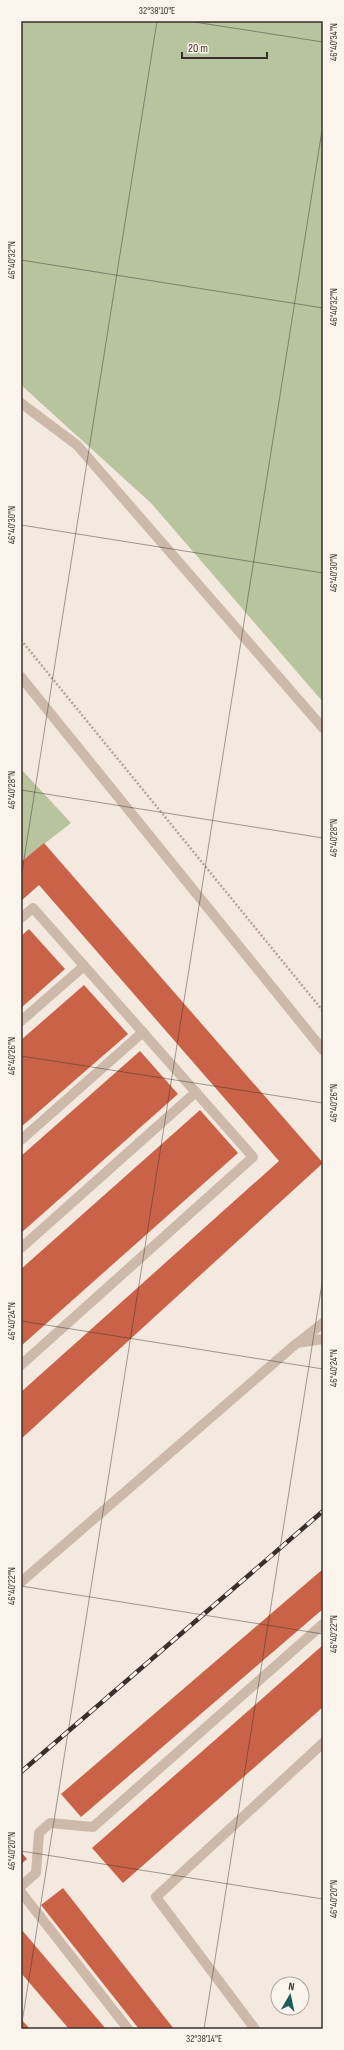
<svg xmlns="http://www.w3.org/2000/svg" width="344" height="2050" font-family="'Sofia Sans Condensed',sans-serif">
	<rect width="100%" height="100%" fill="#f4e9df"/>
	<!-- green -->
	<g fill="#b8c49e">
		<path d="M 21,21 L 323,21 L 323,702 L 151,503 L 21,385 Z"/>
		<path d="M 21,769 L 71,823 L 21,862 Z"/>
	</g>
	<!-- building -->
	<g fill="#ca6247">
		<path d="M 44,843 L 323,1163 L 21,1439 L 21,1392 L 279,1161 L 39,885 L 21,901 L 21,862 Z"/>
		<path d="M 29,929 L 65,969 L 21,1008 L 21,936 Z"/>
		<path d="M 84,985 L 128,1034 L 21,1127 L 21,1040 Z"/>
		<path d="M 140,1051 L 178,1094 L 21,1233 L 21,1156 Z"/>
		<path d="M 200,1110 L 238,1153 L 21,1346 L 21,1269 Z"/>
		<path d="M 323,1569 L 323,1609 L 81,1817 L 61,1794 Z"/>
		<path d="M 323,1645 L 323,1707 L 123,1883 L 92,1848 Z"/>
		<path d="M 21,1852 L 27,1859 L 21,1864 Z"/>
		<path d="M 63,1888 L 174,2029 L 139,2029 L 41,1905 Z"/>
		<path d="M 21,1929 L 106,2029 L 69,2029 L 21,1973 Z"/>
		<path d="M 21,2019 L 30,2029 L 21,2029 Z"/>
	</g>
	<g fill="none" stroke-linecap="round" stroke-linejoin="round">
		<!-- path -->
		<path stroke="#b9a394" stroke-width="2.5" stroke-dasharray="2 2" stroke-linecap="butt" d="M 21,640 L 323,1011"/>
		<!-- service -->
		<g stroke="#cdb9aa" stroke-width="10">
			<path d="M 21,403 L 77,445 L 323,728"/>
			<path d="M 21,918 L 33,908 L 253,1157 L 21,1365"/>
			<path d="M 21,1021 L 84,966"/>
			<path d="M 21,1140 L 143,1032"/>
			<path d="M 21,1248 L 196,1092"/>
			<path d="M 299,1342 L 323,1323"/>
			<path d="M 21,1582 L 297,1343 L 323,1339"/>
			<path d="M 21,1886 L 36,1873 L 39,1833 L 50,1823 L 93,1827 L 323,1624"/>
			<path d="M 21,1892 L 128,2029"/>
			<path d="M 255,2029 L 156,1897 L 323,1743"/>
		</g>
		<!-- tertiary -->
		<path stroke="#cdb9aa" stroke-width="10" d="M 21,677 L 323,1050"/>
		<defs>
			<path id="rail" d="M 21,1772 L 323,1511"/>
		</defs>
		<!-- rail casing -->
		<use href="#rail" stroke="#3a2e2a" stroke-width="4.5"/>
		<!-- rail -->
		<use href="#rail" stroke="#fbf4ec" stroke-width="3" stroke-dasharray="9" stroke-linecap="butt"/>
	</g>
	<!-- ticks -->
	<path fill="none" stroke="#3a2e2a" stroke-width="1" stroke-opacity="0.45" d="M 188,21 L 323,42M 21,260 L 323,308M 21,525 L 323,573M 21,790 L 323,838M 21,878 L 157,21M 21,1056 L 323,1103M 21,1321 L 323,1369M 21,1586 L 323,1634M 21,1851 L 323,1899M 21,2029 L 323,124M 204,2029 L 323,1277"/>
	<!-- border -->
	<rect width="344" height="2050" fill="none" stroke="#fbf4ec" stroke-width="44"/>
	<!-- north arrow -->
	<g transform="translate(290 1996) rotate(9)"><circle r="19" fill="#fbf4ec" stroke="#aea59e"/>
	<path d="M0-3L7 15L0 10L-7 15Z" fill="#1d5b5d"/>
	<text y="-6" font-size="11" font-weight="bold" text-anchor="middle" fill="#3a2e2a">N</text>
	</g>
	<!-- scale -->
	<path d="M182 52v6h85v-6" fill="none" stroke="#3a2e2a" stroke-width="2"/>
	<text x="188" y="52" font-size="12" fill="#3a2e2a" stroke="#fbf4ec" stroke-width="3" paint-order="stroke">20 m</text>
	<rect x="22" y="22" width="300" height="2006" fill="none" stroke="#3a2e2a" stroke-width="1.5"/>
	<g font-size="10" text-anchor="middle" fill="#3a2e2a">
		<text x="157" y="14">32°38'10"E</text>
		<text transform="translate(333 42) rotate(-90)" y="4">46°40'34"N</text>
		<text transform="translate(11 260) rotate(-90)" y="4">46°40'32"N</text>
		<text transform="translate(333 307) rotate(-90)" y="4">46°40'32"N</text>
		<text transform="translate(11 525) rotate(-90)" y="4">46°40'30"N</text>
		<text transform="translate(333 573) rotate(-90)" y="4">46°40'30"N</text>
		<text transform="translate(11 790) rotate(-90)" y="4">46°40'28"N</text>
		<text transform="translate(333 838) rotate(-90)" y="4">46°40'28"N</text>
		<text transform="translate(11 1056) rotate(-90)" y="4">46°40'26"N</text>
		<text transform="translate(333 1103) rotate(-90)" y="4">46°40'26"N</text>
		<text transform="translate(11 1321) rotate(-90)" y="4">46°40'24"N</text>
		<text transform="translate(333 1368) rotate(-90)" y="4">46°40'24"N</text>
		<text transform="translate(11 1586) rotate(-90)" y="4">46°40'22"N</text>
		<text transform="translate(333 1634) rotate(-90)" y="4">46°40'22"N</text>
		<text transform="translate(11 1851) rotate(-90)" y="4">46°40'20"N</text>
		<text transform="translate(333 1899) rotate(-90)" y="4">46°40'20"N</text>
		<text x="204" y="2042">32°38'14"E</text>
	</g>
</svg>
